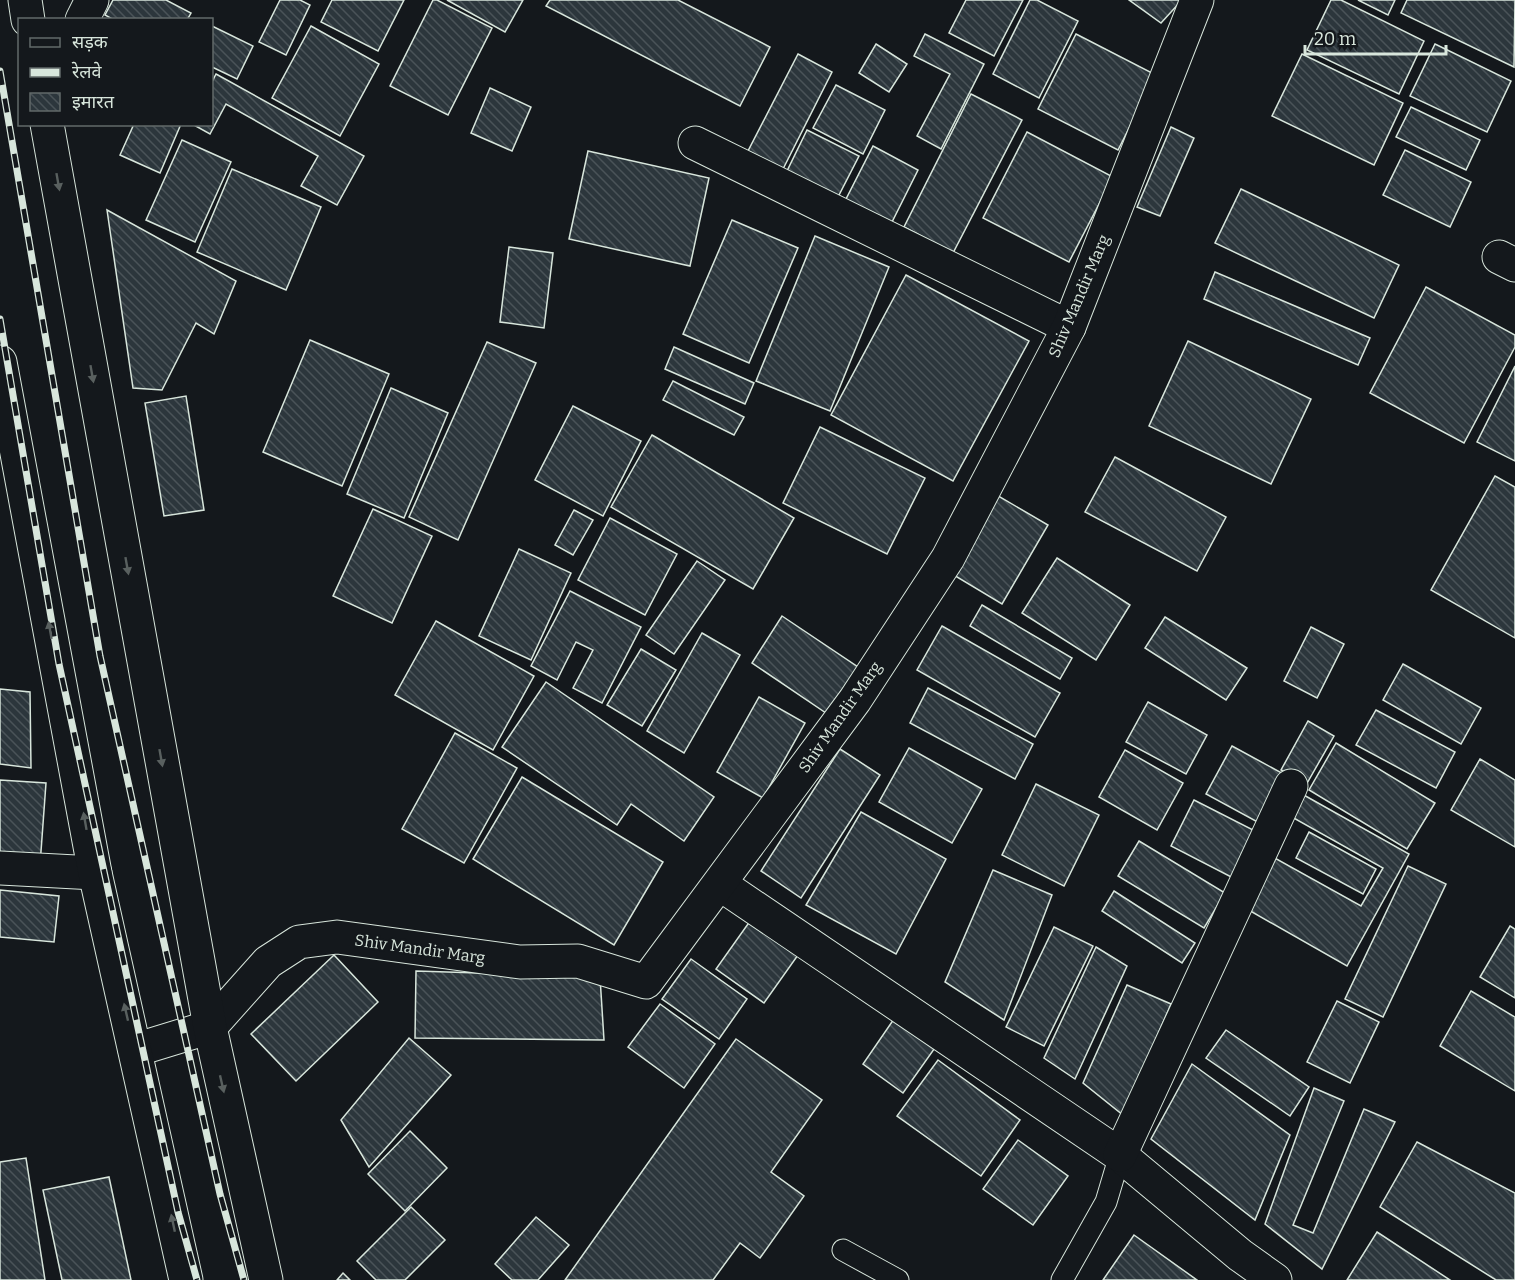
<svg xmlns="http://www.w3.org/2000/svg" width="1515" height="1280" font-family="Bitter,'Noto Sans Devanagari',serif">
	<defs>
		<pattern id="building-back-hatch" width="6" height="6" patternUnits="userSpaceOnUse" patternTransform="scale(1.5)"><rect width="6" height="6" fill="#2c363c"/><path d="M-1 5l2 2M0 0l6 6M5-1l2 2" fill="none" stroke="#4a5358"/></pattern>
	</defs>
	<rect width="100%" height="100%" fill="#14181c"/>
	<!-- building -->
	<g fill="url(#building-back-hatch)" stroke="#d8e6dc" stroke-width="1.5">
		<path d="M 113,0 L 166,0 L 191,13 L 187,20 L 114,20 L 105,15 Z"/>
		<path d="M 280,0 L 300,0 L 310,5 L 286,55 L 259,42 Z"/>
		<path d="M 332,0 L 404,0 L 378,51 L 321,22 Z"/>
		<path d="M 433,0 L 437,0 L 492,28 L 448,115 L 390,86 Z"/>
		<path d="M 447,0 L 523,0 L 505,32 Z"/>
		<path d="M 550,0 L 678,0 L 770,47 L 740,106 L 546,6 Z"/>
		<path d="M 966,0 L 1023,0 L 994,56 L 949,33 Z"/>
		<path d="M 1030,0 L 1037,0 L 1078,21 L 1039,98 L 993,74 Z"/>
		<path d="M 1129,0 L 1182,0 L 1161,23 Z"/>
		<path d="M 1331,0 L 1341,0 L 1424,41 L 1399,94 L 1307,50 Z"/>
		<path d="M 1358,0 L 1395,0 L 1388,15 Z"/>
		<path d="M 1407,0 L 1515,0 L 1514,67 L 1401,13 Z"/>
		<path d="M 212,26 L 253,46 L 237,79 L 212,67 Z"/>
		<path d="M 311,26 L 379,64 L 340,136 L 272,98 Z"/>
		<path d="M 925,34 L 984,64 L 941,149 L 917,136 L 950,74 L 914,56 Z"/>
		<path d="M 1076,34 L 1156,75 L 1118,150 L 1038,109 Z"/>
		<path d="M 876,44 L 907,64 L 889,92 L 859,73 Z"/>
		<path d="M 1435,44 L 1511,81 L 1487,132 L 1410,96 Z"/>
		<path d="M 798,54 L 832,72 L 783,169 L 748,151 Z"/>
		<path d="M 1302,54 L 1403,103 L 1374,165 L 1272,116 Z"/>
		<path d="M 216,74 L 364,156 L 337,205 L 301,186 L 318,156 L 226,104 L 210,134 L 192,124 L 212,124 L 212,82 Z"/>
		<path d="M 836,85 L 885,110 L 863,154 L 813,128 Z"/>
		<path d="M 490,88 L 531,107 L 512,151 L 471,133 Z"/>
		<path d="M 971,94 L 1022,120 L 953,253 L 904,227 Z"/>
		<path d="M 1411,107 L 1480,140 L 1466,170 L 1396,137 Z"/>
		<path d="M 134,124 L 181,124 L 160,173 L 120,155 Z"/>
		<path d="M 1171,127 L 1194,138 L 1160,216 L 1137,207 Z"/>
		<path d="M 807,130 L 859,156 L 838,197 L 787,171 Z"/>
		<path d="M 1027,132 L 1113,177 L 1069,262 L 983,218 Z"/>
		<path d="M 182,140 L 231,162 L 195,242 L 146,220 Z"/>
		<path d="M 873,146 L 918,170 L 890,226 L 844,203 Z"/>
		<path d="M 1405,150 L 1471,182 L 1450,227 L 1383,195 Z"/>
		<path d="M 588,151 L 709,178 L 690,266 L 569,239 Z"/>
		<path d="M 232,169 L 321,207 L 286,290 L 197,252 Z"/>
		<path d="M 1241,189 L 1399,265 L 1374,318 L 1215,243 Z"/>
		<path d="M 107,210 L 236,281 L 214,334 L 196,323 L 162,390 L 133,388 Z"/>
		<path d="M 732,220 L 798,248 L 749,363 L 683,334 Z"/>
		<path d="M 815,236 L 889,267 L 830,411 L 756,381 Z"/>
		<path d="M 509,247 L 553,253 L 544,328 L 500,322 Z"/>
		<path d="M 1215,272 L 1370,338 L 1358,365 L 1204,299 Z"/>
		<path d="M 906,275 L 1029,341 L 953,481 L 831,415 Z"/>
		<path d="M 1426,287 L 1515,335 L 1515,347 L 1464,443 L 1370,393 Z"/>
		<path d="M 310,340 L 389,374 L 342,486 L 263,452 Z"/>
		<path d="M 1188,341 L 1311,399 L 1271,484 L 1149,426 Z"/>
		<path d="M 487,342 L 536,363 L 458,540 L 409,517 Z"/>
		<path d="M 674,347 L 754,383 L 745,404 L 665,369 Z"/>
		<path d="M 1515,366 L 1515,461 L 1477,442 Z"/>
		<path d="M 673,381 L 744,417 L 734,435 L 663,400 Z"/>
		<path d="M 391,388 L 448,413 L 404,518 L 347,494 Z"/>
		<path d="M 186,396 L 204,510 L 164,516 L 145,403 Z"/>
		<path d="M 573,406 L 641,441 L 603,516 L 535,480 Z"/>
		<path d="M 820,427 L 925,478 L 887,554 L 783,503 Z"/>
		<path d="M 652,435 L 794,518 L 753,589 L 611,507 Z"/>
		<path d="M 1115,457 L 1226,517 L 1197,571 L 1085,512 Z"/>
		<path d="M 1495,476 L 1515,487 L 1515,638 L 1431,590 Z"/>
		<path d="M 988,490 L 1048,525 L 1002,604 L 942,568 Z"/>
		<path d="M 373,509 L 432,536 L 392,623 L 333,596 Z"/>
		<path d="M 574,510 L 593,520 L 573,555 L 555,545 Z"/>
		<path d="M 610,518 L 677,554 L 645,615 L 578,580 Z"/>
		<path d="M 519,549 L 571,573 L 531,660 L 479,636 Z"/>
		<path d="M 1057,558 L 1130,605 L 1096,660 L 1022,613 Z"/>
		<path d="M 697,561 L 725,580 L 674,654 L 646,635 Z"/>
		<path d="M 570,591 L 641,627 L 602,703 L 573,688 L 593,650 L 576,642 L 557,680 L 531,666 Z"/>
		<path d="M 982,605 L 1072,658 L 1060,679 L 970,626 Z"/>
		<path d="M 782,616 L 858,667 L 826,713 L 752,663 Z"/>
		<path d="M 1165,617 L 1247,668 L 1226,700 L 1145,648 Z"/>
		<path d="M 436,621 L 534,676 L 493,750 L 395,695 Z"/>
		<path d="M 942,626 L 1060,693 L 1035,737 L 917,670 Z"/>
		<path d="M 1311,627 L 1344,644 L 1317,698 L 1284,681 Z"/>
		<path d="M 702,633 L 740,655 L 684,753 L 647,731 Z"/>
		<path d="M 641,649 L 676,670 L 642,726 L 607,705 Z"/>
		<path d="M 1403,664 L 1481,708 L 1461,744 L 1383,700 Z"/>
		<path d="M 546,682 L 714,797 L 684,841 L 631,804 L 617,825 L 502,747 Z"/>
		<path d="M 928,688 L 1033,744 L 1015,779 L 910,723 Z"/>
		<path d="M 0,689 L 30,692 L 31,768 L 0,764 Z"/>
		<path d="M 759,697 L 805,723 L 763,798 L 717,772 Z"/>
		<path d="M 1148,702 L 1207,735 L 1186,774 L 1126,742 Z"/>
		<path d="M 1376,710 L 1455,752 L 1436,788 L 1356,745 Z"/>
		<path d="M 1308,721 L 1334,736 L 1306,785 L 1281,770 Z"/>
		<path d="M 455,733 L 517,768 L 464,863 L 402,829 Z"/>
		<path d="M 1336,743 L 1435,803 L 1407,849 L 1309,790 Z"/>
		<path d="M 1232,746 L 1289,777 L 1263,825 L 1206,794 Z"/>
		<path d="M 909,748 L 982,789 L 952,843 L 879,802 Z"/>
		<path d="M 840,749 L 880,775 L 801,898 L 761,871 Z"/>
		<path d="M 1125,750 L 1183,783 L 1157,830 L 1099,797 Z"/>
		<path d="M 1480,759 L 1515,780 L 1515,847 L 1451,810 Z"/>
		<path d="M 522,777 L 663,862 L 614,945 L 473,859 Z"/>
		<path d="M 0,780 L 46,783 L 40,865 L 0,862 Z"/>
		<path d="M 1036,784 L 1099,815 L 1064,886 L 1002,855 Z"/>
		<path d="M 1302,794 L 1409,854 L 1347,966 L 1245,908 L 1273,857 L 1361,906 L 1383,868 L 1290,816 Z"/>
		<path d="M 1194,800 L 1261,834 L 1237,880 L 1171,846 Z"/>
		<path d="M 861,812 L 946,859 L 896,954 L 806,905 Z"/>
		<path d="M 1309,832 L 1376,869 L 1363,894 L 1296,858 Z"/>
		<path d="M 1139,841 L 1225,893 L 1204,928 L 1118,876 Z"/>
		<path d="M 1408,866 L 1446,884 L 1383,1017 L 1345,999 Z"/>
		<path d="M 993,870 L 1052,895 L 1004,1020 L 945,982 Z"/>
		<path d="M 0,890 L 59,896 L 54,942 L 0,937 Z"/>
		<path d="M 1114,891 L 1195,943 L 1182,963 L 1102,911 Z"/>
		<path d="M 755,914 L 803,948 L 764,1003 L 716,969 Z"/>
		<path d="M 1510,926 L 1515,929 L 1515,998 L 1480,977 Z"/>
		<path d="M 1054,927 L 1093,946 L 1044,1046 L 1006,1027 Z"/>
		<path d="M 1096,947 L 1127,966 L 1075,1079 L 1044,1058 Z"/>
		<path d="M 334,955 L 378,1002 L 296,1081 L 251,1034 Z"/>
		<path d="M 691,959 L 747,999 L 719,1039 L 662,999 Z"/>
		<path d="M 416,971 L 600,977 L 604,1040 L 415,1038 Z"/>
		<path d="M 1127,985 L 1171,1004 L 1123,1115 L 1083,1083 Z"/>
		<path d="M 1471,991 L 1515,1017 L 1515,1091 L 1440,1046 Z"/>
		<path d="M 1337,1001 L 1379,1022 L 1350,1083 L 1307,1062 Z"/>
		<path d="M 660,1004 L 715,1044 L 684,1088 L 628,1047 Z"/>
		<path d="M 896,1016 L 937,1045 L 903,1093 L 863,1064 Z"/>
		<path d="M 1226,1030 L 1309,1087 L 1290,1116 L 1206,1058 Z"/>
		<path d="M 409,1038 L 451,1075 L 369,1167 L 341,1120 Z"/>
		<path d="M 736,1039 L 822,1100 L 771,1172 L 804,1196 L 760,1258 L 740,1243 L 713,1280 L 565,1280 Z"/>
		<path d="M 938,1060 L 1020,1120 L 981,1176 L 897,1116 Z"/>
		<path d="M 1192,1064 L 1290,1135 L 1255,1220 L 1151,1139 Z"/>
		<path d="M 1314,1088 L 1344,1101 L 1293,1225 L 1313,1233 L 1364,1109 L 1395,1122 L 1322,1269 L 1265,1224 Z"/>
		<path d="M 410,1131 L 447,1168 L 405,1211 L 368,1174 Z"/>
		<path d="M 1018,1140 L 1068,1176 L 1033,1225 L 983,1189 Z"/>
		<path d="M 1417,1142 L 1515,1193 L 1515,1280 L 1496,1280 L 1380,1207 Z"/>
		<path d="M 26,1158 L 45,1280 L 0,1280 L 0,1162 Z"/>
		<path d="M 109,1177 L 131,1280 L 62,1280 L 43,1190 Z"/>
		<path d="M 411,1207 L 445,1240 L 405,1280 L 376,1280 L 357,1261 Z"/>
		<path d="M 536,1217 L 569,1245 L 538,1280 L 512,1280 L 495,1264 Z"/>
		<path d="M 1377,1232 L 1450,1280 L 1347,1280 Z"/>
		<path d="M 1134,1235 L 1197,1280 L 1103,1280 Z"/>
		<path d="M 343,1273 L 350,1280 L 337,1280 Z"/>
	</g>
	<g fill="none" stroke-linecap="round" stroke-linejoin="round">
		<defs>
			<g id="lane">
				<path d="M 843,1250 L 898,1280"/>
				<path d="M 1062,1280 L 1106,1202 L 1120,1155"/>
			</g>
			<g id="street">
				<path d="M 82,20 L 92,0"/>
				<path d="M 695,143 L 1069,327"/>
				<path d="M 1499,257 L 1515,265"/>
				<path d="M 0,868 L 95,873"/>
				<path d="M 720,884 L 1120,1155 L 1240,1255 L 1275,1280"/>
				<path d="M 135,1050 L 210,1027 L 268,962 L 299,942 L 337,937 L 520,962 L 578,961 L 646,982 L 855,700 L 948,558 L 1069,327 L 1197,0"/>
				<path d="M 1120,1155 L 1291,786"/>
			</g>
			<g id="secondary">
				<path d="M 25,0 L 28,20"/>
				<path d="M 47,124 L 210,1027 L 266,1280"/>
				<path d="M 0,362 L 95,873 L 186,1280"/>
			</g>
		</defs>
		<!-- lane casing -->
		<use href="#lane" stroke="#d8e6dc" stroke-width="23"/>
		<!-- street casing -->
		<use href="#street" stroke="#d8e6dc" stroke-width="35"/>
		<!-- secondary casing -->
		<use href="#secondary" stroke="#d8e6dc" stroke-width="35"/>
		<!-- lane -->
		<use href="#lane" stroke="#14181c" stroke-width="21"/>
		<!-- street -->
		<use href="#street" stroke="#14181c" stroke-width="33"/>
		<!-- secondary -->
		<use href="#secondary" stroke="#14181c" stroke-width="33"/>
		<defs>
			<g id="rail">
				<path d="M 0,71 L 100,656 L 220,1194 L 244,1280"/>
				<path d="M 0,319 L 59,664 L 178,1212 L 197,1280"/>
			</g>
		</defs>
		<!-- rail casing -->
		<use href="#rail" stroke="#d8e6dc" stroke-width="7"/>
		<!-- rail -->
		<use href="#rail" stroke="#14181c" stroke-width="4.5" stroke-dasharray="14" stroke-linecap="butt"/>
	</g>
	<!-- one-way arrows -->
	<defs><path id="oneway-solid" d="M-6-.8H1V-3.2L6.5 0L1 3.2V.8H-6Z" transform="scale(1.5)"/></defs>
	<g fill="#59605f">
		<use href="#oneway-solid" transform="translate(58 182) rotate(80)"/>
		<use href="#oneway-solid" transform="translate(92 374) rotate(80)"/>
		<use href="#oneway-solid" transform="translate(127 566) rotate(80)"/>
		<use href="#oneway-solid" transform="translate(50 630) rotate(-100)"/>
		<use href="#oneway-solid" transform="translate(161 758) rotate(80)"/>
		<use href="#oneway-solid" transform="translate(85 821) rotate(-100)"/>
		<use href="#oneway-solid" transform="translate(126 1012) rotate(-103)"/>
		<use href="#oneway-solid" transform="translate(222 1084) rotate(77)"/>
		<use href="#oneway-solid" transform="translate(173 1223) rotate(-102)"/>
	</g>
	<g text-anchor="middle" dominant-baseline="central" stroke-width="4.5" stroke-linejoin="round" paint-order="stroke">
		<!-- street labels -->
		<g font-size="16" fill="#d8e6dc" stroke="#14181c">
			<text transform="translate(1079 296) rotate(-67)">Shiv Mandir Marg</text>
			<text transform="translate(840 717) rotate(-55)">Shiv Mandir Marg</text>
			<text transform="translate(420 949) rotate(8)">Shiv Mandir Marg</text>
		</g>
	</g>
	<!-- legend -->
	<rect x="18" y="18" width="195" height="108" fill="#14181c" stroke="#626a69" stroke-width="1.5"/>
	<rect x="30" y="38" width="30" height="9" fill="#14181c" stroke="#626a69" stroke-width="1.5"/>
	<text x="72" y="48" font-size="18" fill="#d8e6dc">सड़क</text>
	<rect x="30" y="68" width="30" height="9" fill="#d8e6dc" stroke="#626a69" stroke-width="1.5"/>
	<text x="72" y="78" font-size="18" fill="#d8e6dc">रेलवे</text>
	<rect x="30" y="93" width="30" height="18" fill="url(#building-back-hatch)" stroke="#626a69" stroke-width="1.5"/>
	<text x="72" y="108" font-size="18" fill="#d8e6dc">इमारत</text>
	<!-- scale -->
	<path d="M1305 45v9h141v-9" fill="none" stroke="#d8e6dc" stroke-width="3"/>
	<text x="1314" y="45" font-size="18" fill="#d8e6dc" stroke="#14181c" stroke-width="4.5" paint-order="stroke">20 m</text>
</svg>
